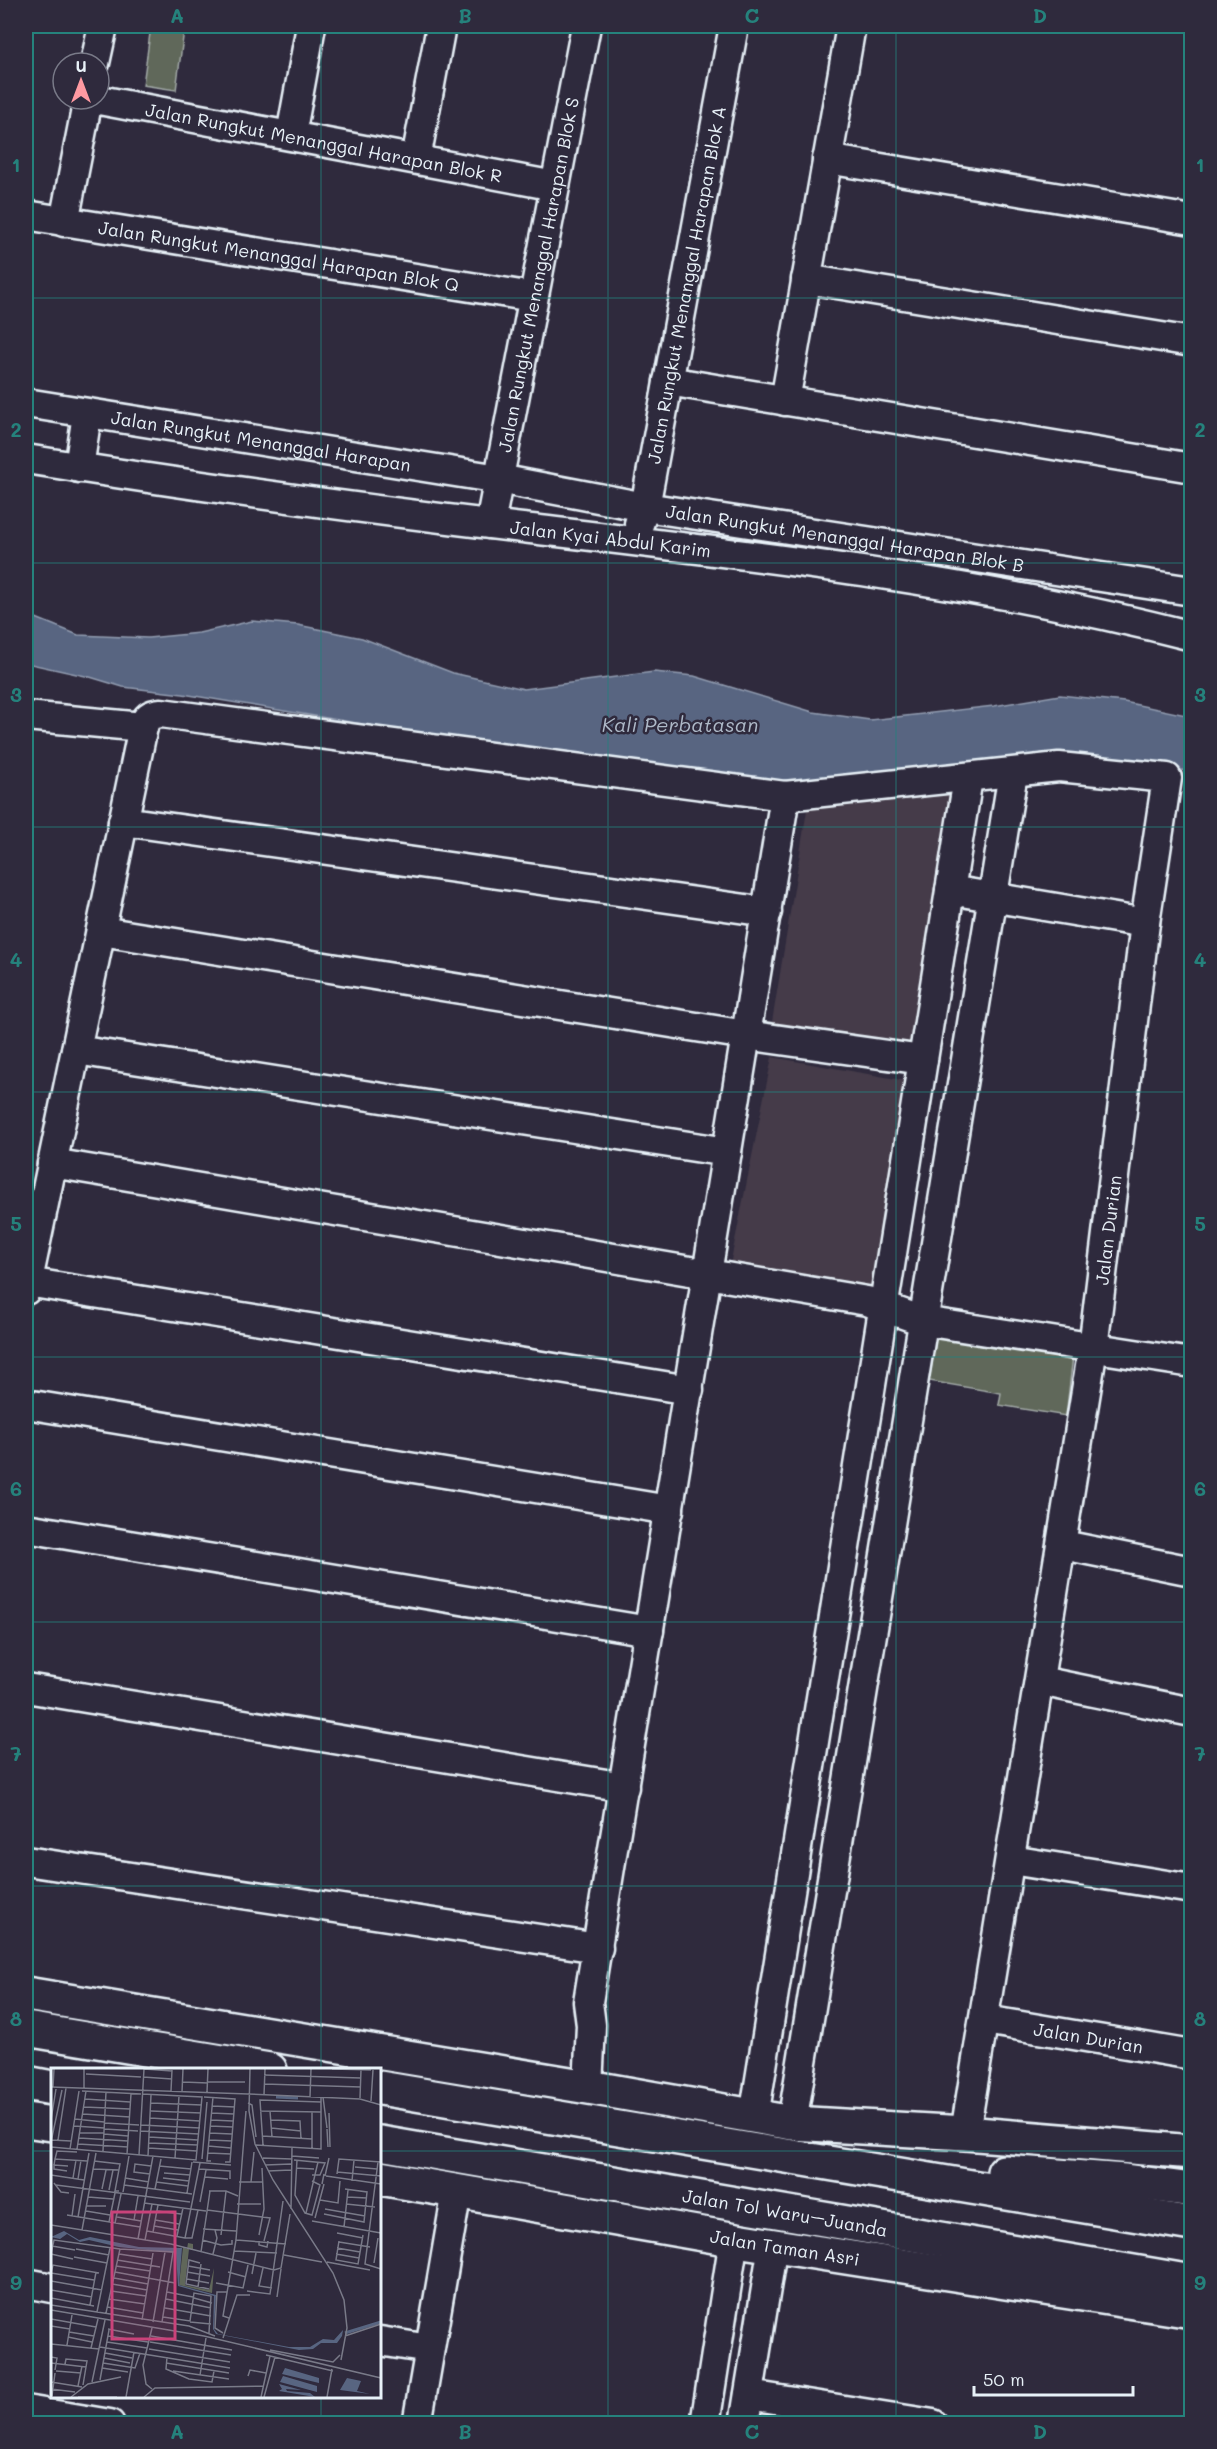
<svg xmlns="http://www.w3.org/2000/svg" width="1217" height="2449" font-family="Mali,sans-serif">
	<rect width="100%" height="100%" fill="#2f2a3d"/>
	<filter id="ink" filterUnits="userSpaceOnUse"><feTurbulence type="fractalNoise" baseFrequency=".0167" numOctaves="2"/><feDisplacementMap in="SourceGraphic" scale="12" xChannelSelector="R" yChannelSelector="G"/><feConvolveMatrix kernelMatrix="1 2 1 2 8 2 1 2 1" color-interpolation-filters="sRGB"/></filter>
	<g filter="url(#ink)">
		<!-- built -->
		<g fill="#443b49">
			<path d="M 960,787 L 916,1055 L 771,1028 L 808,804 Z"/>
			<path d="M 772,1057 L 913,1082 L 878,1291 L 730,1265 Z"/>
		</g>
		<!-- green -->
		<g fill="#60675a" stroke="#a4aca9" stroke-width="1.5">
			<path d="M 151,26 L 184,30 L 176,90 L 143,85 Z"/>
			<path d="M 937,1333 L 1073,1356 L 1066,1416 L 999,1405 L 1001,1393 L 929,1381 Z"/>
		</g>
		<!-- water -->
		<path fill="#586581" stroke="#929db1" stroke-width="1.5" d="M 26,614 L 78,635 L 148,638 L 199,633 L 252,621 L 298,625 L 362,638 L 453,673 L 524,689 L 654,672 L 694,676 L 813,712 L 870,720 L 994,706 L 1060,695 L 1124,702 L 1191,716 L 1191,771 L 1070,759 L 785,786 L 483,744 L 183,694 L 123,687 L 90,677 L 26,663 Z"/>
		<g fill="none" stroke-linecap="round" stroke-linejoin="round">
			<defs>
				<g id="minor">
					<path d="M 95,63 L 103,26"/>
					<path id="s1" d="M 94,99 L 555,186"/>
					<path d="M 291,135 L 311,26"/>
					<path d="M 416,159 L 441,26"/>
					<path d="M 827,159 L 1192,220"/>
					<path id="s2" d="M 26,215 L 533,297"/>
					<path d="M 64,222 L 88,99"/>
					<path d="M 806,279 L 1192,342"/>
					<path d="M 668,381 L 1192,468"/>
					<path d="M 785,401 L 851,26"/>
					<path id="s3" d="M 26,403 L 499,479 L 645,507 L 1192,591"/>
					<path id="s4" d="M 26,459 C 193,486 362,509 531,529 C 752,555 975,580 1192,636"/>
					<path d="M 79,468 L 87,414"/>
					<path id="s5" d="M 490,524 L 586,26"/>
					<path id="s6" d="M 639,524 L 645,507 L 734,26"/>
					<path d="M 26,716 L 143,727"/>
					<path d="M 123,821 L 767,912"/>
					<path d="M 950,890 L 1145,923"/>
					<path d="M 101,931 L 746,1035 L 923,1060"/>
					<path d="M 76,1050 L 727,1152"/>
					<path d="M 52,1163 L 867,1301 L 923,1321 L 1192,1363"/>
					<path d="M 27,1282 L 689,1390"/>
					<path d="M 26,1290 L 143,727 C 146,717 150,714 161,713 L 785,796 L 1059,767 L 1167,778 L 1145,923 L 1093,1348 L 965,2133"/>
					<path d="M 26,1404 L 669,1510"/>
					<path d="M 26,1528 L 649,1631"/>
					<path d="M 1063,1545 L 1192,1571"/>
					<path d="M 1040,1681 L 1192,1712"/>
					<path d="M 26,1688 L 624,1787"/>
					<path d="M 1011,1860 L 1192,1889"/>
					<path d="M 26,1861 L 598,1948"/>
					<path id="s7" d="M 985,2020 L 1192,2055"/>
					<path d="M 588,2087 L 591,2025 L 588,2002 L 785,796"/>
					<path d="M 754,2117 L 968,778"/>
					<path d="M 792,2123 L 1013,773"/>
					<path d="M 26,2283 L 52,2288"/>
					<path d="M 380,2341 L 429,2349"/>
					<path d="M 749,2395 L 933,2424"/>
					<path d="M 26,2410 L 110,2424"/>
					<path d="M 417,2424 L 457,2191"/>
					<path d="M 705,2424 L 734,2239"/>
					<path d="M 744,2424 L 773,2245"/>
				</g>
				<g id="major">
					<path d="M 26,1994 L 588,2087 L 792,2123 L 965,2133 L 1192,2152"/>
					<path d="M 26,2120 L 52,2124"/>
					<path id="s8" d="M 380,2178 L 743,2241 L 1192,2311"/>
				</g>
				<g id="highway">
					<path d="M 26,2029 L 270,2070"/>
					<path d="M 26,2083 L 52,2088"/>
					<path d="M 380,2088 L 1192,2224"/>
					<path id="s9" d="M 380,2143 L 1192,2282"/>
					<path d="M 1004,2172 L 1125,2181 L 1192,2190"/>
				</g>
			</defs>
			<!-- minor casing -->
			<use href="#minor" stroke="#e8f1f8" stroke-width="33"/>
			<!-- major casing -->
			<use href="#major" stroke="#e8f1f8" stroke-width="38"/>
			<!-- highway casing -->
			<use href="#highway" stroke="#e8f1f8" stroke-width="38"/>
			<!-- minor -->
			<use href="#minor" stroke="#2f2a3d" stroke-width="28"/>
			<!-- major -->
			<use href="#major" stroke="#2f2a3d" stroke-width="33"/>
			<!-- highway -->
			<use href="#highway" stroke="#2f2a3d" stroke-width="33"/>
		</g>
	</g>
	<!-- grid -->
	<path fill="none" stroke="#25827c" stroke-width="1.5" stroke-opacity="0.55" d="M 321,26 L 321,2070M 608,26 L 608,2424M 896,26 L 896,2424M 26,298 L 1192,298M 26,563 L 1192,563M 26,827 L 1192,827M 26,1092 L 1192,1092M 26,1357 L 1192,1357M 26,1622 L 1192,1622M 26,1886 L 1192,1886M 26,2151 L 52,2151M 380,2151 L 1192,2151M 321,2396 L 321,2424"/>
	<g text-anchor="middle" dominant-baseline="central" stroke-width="5" stroke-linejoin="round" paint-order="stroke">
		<!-- street labels -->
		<g font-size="18" fill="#e8f1f8" stroke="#2f2a3d">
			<text stroke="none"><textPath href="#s1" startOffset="234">Jalan Rungkut Menanggal Harapan Blok R</textPath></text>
			<text stroke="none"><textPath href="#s2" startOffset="256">Jalan Rungkut Menanggal Harapan Blok Q</textPath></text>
			<text stroke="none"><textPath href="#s5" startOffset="254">Jalan Rungkut Menanggal Harapan Blok S</textPath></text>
			<text stroke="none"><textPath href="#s6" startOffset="244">Jalan Rungkut Menanggal Harapan Blok A</textPath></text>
			<text stroke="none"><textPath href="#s3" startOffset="238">Jalan Rungkut Menanggal Harapan</textPath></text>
			<text stroke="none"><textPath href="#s4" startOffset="590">Jalan Kyai Abdul Karim</textPath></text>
			<text stroke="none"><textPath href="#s3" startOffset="830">Jalan Rungkut Menanggal Harapan Blok B</textPath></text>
			<text transform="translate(1108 1230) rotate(-83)">Jalan Durian</text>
			<text stroke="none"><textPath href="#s7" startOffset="105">Jalan Durian</textPath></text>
			<text stroke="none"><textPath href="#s9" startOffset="411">Jalan Tol Waru–Juanda</textPath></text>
			<text stroke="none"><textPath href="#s8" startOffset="411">Jalan Taman Asri</textPath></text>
		</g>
		<!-- water labels -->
		<g font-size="20" font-style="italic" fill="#aeb9c8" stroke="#2f2a3d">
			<text x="680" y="724">Kali Perbatasan</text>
		</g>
	</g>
	<!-- overview -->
	<g transform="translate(51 2068)">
		<rect width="330" height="330" fill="#2f2a3d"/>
		<path d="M 137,175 L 142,176 L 142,182 L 138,181 L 134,217 L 158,222 L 163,200 L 161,225 L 128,217 L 132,179 L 136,181 Z" fill="#60675a"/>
		<path d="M 13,163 L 28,172 L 39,169 L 88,179 L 131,180 L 128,217 L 165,227 L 163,261 L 167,266 L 238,279 L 259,279 L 272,271 L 283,272 L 292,262 L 291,268 L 286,275 L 270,275 L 262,281 L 248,282 L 165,266 L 162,261 L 163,228 L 127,218 L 125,185 L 68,179 L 38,172 L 29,174 L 16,166 L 9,171 L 0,169 ZM 234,300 L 268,310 L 268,315 L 231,306 ZM 232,308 L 266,318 L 266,324 L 229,314 ZM 296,310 L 310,313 L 306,323 L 319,326 L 289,322 ZM 228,316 L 250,322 L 235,321 L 236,323 L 259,325 L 264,329 L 228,323 L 231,321 Z" fill="#586581"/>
		<path fill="none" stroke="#586581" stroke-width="3" d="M 225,29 L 247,30M 294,265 L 330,254"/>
		<path fill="none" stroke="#797a88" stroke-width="1.5" d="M 93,1 L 121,3M 199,1 L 198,43 L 204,76 L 222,112 L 282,205 L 293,232 L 296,260 L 290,292M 281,1 L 320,2M 35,6 L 90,9M 213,7 L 310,10M 92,9 L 121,11M 132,14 L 157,15M 157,14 L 194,14M 213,16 L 310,19M 0,19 L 197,26M 2,19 L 3,1M 33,20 L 33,1M 31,23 L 90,26M 120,23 L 121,2M 131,24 L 132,1M 156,24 L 157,1M 197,26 L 309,31 L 330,37M 213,27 L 214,1M 153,29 L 184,31 L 179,94 L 174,94M 259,29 L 260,1M 272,29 L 276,60M 309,30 L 310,2M 34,31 L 79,34M 320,33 L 322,2M 100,35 L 151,37M 197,35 L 201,37 L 205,69M 161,38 L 184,39M 33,39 L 79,41M 100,43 L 150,45M 209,43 L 270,44M 219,43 L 221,69M 261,44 L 261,81M 160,45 L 183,46M 278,45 L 279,79M 32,46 L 79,49M 99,50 L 149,53M 24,51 L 53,54M 0,52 L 5,21M 160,52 L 182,53M 220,52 L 249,53 L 250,71M 53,55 L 88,57M 90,57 L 149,60M 23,58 L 53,60M 159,58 L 182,59M 220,60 L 250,63M 53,61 L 87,63M 276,61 L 277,79M 89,63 L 148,66M 29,65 L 53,65M 158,65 L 181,66M 53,66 L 77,68M 211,68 L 261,71M 98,69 L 147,72M 28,70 L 77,73M 0,72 L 20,73M 7,72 L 15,20M 158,72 L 181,73M 0,74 L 11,22M 98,75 L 147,77M 27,76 L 77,79M 205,77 L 270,81 L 270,29M 212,77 L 209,32 L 270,34M 157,78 L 180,80M 0,79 L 145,92 L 151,29 L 91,26M 97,80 L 146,83M 19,81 L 28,23M 26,81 L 35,23M 52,83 L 55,24M 157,85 L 180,86M 76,86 L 80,26M 88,87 L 93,1M 97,88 L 100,27M 241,88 L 268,90M 124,90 L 128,28M 212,90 L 241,91M 4,91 L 6,83 L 26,84M 151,91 L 156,34M 243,92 L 274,95 L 269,107 L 261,107M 246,92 L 244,127 L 254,145 L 261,147 L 269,117 L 261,113M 43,93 L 69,96 L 64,123 L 68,123M 160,93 L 156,93 L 162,29M 142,94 L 180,97M 327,94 L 314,196 L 330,201M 3,97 L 4,91 L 36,93M 214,97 L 240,96M 108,98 L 140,101M 304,99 L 326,101M 245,100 L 263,101M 42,101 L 68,102M 148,101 L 179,103 L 179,111M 16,103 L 3,101 L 3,97 L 17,98M 217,103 L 240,102M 286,104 L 330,108M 113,105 L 139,107M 99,106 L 83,104 L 84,96 L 100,98M 286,106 L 288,91 L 330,94M 0,107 L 33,112M 274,108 L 278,90M 275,108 L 330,116M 154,109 L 177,111M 22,110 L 25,92M 74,110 L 98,114M 112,110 L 138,113M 27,111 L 30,92M 301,113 L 303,92M 105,114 L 137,118M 188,114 L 211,114M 200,114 L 203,84M 3,115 L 10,124 L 18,125M 271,116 L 273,106 L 271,116M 5,117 L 139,134M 73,117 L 141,126M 51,121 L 55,102M 104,121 L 110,91M 58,122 L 62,102M 158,123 L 175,123 L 187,128M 72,124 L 78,88M 136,125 L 141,94M 37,129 L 62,131M 296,129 L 316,130M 269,132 L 287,135 L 289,113M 149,134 L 155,102M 93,135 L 155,143M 186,136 L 210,136M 295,136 L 324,139M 36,138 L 55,138M 240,141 L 241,80M 274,141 L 314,148M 147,142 L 141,170 L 134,170 L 149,95M 156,142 L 219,150 L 213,173M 35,143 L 59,147M 106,143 L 130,146M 255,145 L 267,94M 273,146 L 313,154 L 316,124 L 294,121M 16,147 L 89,159M 21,148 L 24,126M 27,149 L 38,85M 66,149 L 90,153M 264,150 L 273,116M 83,152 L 87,128M 104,152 L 128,156M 261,153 L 330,165M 58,154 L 64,125M 64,155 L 70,126M 0,157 L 120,176 L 223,202 L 230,200 L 239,146M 103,158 L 127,162M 293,159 L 297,122M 152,161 L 185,163M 31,162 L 45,85M 96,163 L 134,170M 102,164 L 107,137M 286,165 L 312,170M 170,167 L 175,123M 208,167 L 213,141 L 211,100M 126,168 L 132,140M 87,171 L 102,88M 94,172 L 101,136M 151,172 L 170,177 L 181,176 L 181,172M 185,172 L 235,176M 208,173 L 208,177 L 216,179 L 217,173M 288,173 L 285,192 L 307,196 L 312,167M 288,174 L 319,179M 1,178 L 24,182M 286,180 L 309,184M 25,181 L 58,187M 183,183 L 226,185M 150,184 L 159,123M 0,186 L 3,172 L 69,181M 0,186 L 22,191M 68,186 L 101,191M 162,186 L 166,170 L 164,162M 285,186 L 308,190M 233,187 L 271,194M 23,189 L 56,195M 66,192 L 109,199M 276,194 L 319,202M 149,195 L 138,192 L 135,216 L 158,221M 323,195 L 327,170M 65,198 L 99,203M 137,198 L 159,202M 212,200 L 208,218 L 221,220M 64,204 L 124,215M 136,204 L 159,208M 177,204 L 195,209M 0,205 L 2,197 L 48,205M 0,205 L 43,212M 201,206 L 205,185M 63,210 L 97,216M 136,211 L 158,215M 0,213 L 51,222M 165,215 L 192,220 L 197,197M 61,216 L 96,222M 147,219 L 150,196M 0,222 L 41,229M 60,223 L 95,228M 196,223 L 219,226 L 232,133M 116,224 L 142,229M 226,229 L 230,201M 0,230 L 43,238M 143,230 L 161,235M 58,231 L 94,236M 115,231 L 160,240M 0,237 L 138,258 L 164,268M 39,237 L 45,204M 56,239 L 92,245M 114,240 L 160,248M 0,242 L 153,268 L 330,310M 46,244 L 59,180M 55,245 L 69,181 L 122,184 L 111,254M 112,249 L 139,253 L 143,225 L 160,228 L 158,265M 178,250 L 172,248 L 185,172 L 195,43M 0,251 L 45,259M 91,252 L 102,185M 102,254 L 114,184M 139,254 L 160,256M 0,258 L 19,261M 57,261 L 83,266M 18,264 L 43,268M 172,265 L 164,260 L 166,224 L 176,224M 57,268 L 97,274M 100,268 L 181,282M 294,268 L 330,256M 17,269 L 41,274M 172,270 L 186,227 L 199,227M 56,274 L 96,280M 99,274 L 180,287M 0,276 L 48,281M 16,277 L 21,247M 49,279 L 179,300M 40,280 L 47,251M 98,281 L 179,294M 219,282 L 282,294 L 289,287M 54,285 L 81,290M 215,287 L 282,303M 0,289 L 6,290 L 4,302M 116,289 L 115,301 L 138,311 L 161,314 L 163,303M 53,290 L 79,295M 0,295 L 35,299M 52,295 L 84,300 L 89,285M 115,295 L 178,305M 14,296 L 15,291 L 36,293 L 32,317M 51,300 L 77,304M 5,303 L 30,305M 122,303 L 178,311M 149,307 L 155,270M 197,308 L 199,302 L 215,305M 49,312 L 58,262M 0,314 L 31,319M 41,314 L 54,252M 27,318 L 31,298M 0,321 L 24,324M 101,321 L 95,316 L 92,297 L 101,260M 1,328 L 4,305M 20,329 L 37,316 L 70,309M 27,329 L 66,329M 75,329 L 83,284M 93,329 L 104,320 L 212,318M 210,329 L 219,288M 213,329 L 224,289M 276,329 L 281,301"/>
		<path fill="#ca437a" fill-opacity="0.15" stroke="#ca437a" stroke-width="3" d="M 61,144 L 124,144 L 124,271 L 61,271 Z"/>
		<rect width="330" height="330" fill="none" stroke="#e8f1f8" stroke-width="3"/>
	</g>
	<!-- margin -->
	<rect width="1217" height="2449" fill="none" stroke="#2f2a3d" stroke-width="66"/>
	<!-- north arrow -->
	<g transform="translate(81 81)"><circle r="28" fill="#2f2a3d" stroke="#797a88" stroke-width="1.5"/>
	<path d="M0-4.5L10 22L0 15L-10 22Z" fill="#ff9aa2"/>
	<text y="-9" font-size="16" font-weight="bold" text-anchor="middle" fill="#e8f1f8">U</text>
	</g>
	<!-- scale -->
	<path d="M974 2386v9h159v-9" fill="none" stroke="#e8f1f8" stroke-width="3"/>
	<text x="983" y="2386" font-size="18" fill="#e8f1f8" stroke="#2f2a3d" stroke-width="4.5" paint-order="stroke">50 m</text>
	<rect x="33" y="33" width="1151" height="2383" fill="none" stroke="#25827c" stroke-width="2"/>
	<g font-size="20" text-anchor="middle" font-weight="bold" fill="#25827c">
		<text x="177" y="23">A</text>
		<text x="465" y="23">B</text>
		<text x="752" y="23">C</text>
		<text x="1040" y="23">D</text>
		<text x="16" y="172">1</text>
		<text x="1200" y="172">1</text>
		<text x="16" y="437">2</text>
		<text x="1200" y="437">2</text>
		<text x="16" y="702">3</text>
		<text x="1200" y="702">3</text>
		<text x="16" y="967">4</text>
		<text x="1200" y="967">4</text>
		<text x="16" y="1231">5</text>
		<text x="1200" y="1231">5</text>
		<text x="16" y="1496">6</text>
		<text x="1200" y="1496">6</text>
		<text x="16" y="1761">7</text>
		<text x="1200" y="1761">7</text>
		<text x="16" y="2026">8</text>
		<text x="1200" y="2026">8</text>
		<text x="16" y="2290">9</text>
		<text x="1200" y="2290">9</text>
		<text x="177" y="2439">A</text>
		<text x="465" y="2439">B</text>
		<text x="752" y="2439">C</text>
		<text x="1040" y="2439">D</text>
	</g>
</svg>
